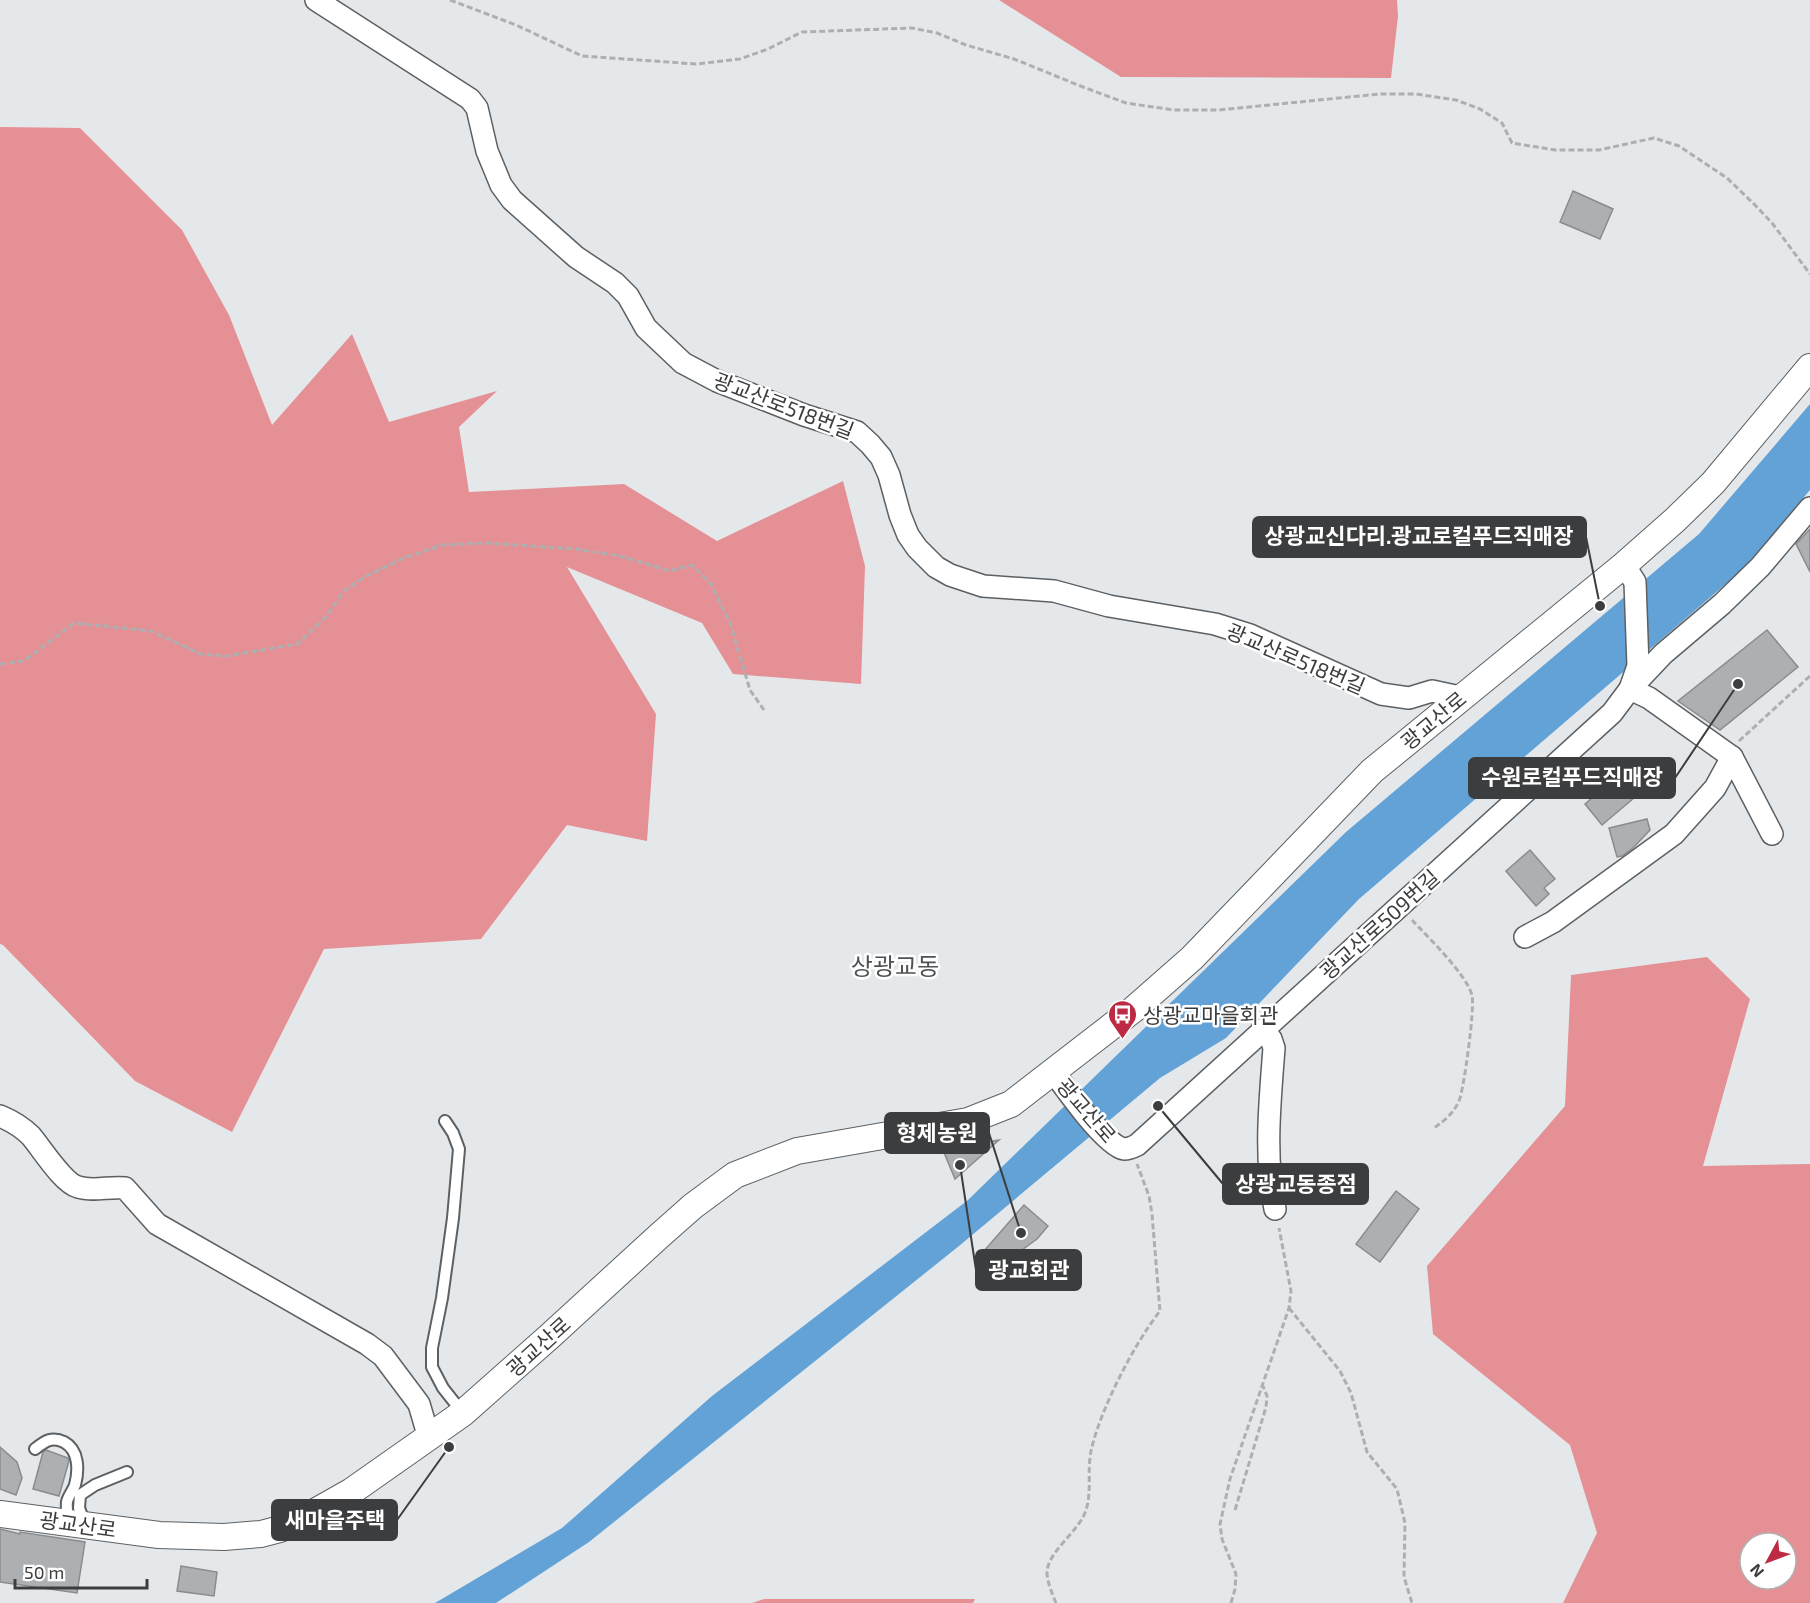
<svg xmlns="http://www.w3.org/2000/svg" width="1810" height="1603" font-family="'Exo 2','Noto Sans KR',sans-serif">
	<rect width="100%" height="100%" fill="#e5e8eb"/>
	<!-- forest -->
	<g fill="#e49094" fill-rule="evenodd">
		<path d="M 999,0 L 1397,0 L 1398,16 L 1391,78 L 1121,77 Z"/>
		<path d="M 0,127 L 80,128 L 182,230 L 229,315 L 272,425 L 352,334 L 389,422 L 497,391 L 459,427 L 469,492 L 624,484 L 717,541 L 843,481 L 865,566 L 861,684 L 733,674 L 702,623 L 567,567 L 656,714 L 647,841 L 567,825 L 481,939 L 324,949 L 232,1132 L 135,1081 L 3,945 L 0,944 Z"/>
		<path d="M 1707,957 L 1750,999 L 1703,1166 L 1810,1164 L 1810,1603 L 1563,1603 L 1597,1533 L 1570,1445 L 1433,1334 L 1427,1266 L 1565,1106 L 1571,975 ZM 1750,1543 L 1786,1543 L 1786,1579 L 1750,1579 Z"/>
		<path d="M 764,1599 L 975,1599 L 973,1603 L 752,1603 Z"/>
	</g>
	<!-- water -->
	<path fill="#63a2d7" d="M 1810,404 L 1810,490 L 1742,570 L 1359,899 L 1226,1038 L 1160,1078 L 959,1246 L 589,1542 L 496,1603 L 435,1603 L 562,1528 L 712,1396 L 968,1200 L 1346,832 L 1699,534 Z"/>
	<!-- building -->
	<g fill="#adb0b2" stroke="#898c8f" stroke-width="1.5">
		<path d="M 1573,191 L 1613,209 L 1600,239 L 1560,222 Z"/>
		<path d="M 1810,529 L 1810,572 L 1796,544 Z"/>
		<path d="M 1767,630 L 1798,667 L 1720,730 L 1678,701 Z"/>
		<path d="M 1616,777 L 1634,798 L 1602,825 L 1585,804 Z"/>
		<path d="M 1647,819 L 1650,830 L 1633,848 L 1622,856 L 1617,857 L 1609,828 Z"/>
		<path d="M 1530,850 L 1555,879 L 1544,888 L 1549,894 L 1536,906 L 1506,871 Z"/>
		<path d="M 999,1140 L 955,1179 L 943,1150 Z"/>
		<path d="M 1396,1191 L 1419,1209 L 1380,1262 L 1356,1244 Z"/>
		<path d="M 1024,1205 L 1048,1226 L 1037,1239 L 1000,1266 L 984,1251 Z"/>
		<path d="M 0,1447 L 17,1462 L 22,1478 L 16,1495 L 0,1489 Z"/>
		<path d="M 46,1450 L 68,1458 L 69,1461 L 59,1496 L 33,1489 L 43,1452 Z"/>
		<path d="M 0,1529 L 20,1534 L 20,1532 L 85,1542 L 77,1593 L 0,1582 Z"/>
		<path d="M 181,1566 L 217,1572 L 214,1596 L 177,1591 Z"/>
	</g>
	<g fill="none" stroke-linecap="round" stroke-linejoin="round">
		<defs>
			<g id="service">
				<path d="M 445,1121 L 453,1133 L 459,1149 L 453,1218 L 442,1298 L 432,1348 L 432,1367 L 443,1388 L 462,1412"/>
				<path d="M 35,1449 C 45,1441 52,1436 64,1442 C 79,1450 79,1470 75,1485 C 73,1491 68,1496 67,1502 C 66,1508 68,1516 69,1522"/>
				<path d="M 85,1524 L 79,1508 L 80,1495 L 95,1485 L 127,1472"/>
			</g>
			<g id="minor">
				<path d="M 316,0 L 470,99 L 477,108 L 487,151 L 501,185 L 512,200 L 576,257 L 615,283 L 628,296 L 646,328 L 683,363 L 717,381 L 804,415 L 857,432 L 870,444 L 881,457 L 889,475 L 900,515 L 908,535 L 917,548 L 936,567 L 950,575 L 983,586 L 1054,591 L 1109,606 L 1215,624 L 1250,635 L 1381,694 L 1409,698 L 1432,691 L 1460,697"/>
				<path d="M 1624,565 L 1635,582 L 1638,666 L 1630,689 L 1649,698 L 1732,757 L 1772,834"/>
				<path d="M 1525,937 L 1553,922 L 1674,834 L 1715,788 L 1732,757"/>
				<path d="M 1262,1030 L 1271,1039 L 1274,1048 C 1270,1101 1264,1157 1275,1209"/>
				<path d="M 1053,1071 C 1065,1088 1106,1146 1124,1149 C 1129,1149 1133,1147 1137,1145 L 1612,713 L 1630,689 L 1663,654 L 1722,604 L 1760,567 L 1810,508"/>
				<path d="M 0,1116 C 12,1121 22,1127 31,1136 C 42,1149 63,1183 78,1187 C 94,1192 109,1186 125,1188 L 157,1224 L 367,1344 L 383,1356 L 419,1404 L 429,1438"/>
			</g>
			<path id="tertiary" d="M 0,1514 L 159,1535 L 224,1537 L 261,1534 L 280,1529 L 306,1517 L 352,1491 L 463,1413 L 550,1336 L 658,1237 L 693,1206 L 735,1175 L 797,1151 L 968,1121 L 1011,1104 L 1134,1009 L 1192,958 L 1372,771 L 1624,565 L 1675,520 L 1713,483 L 1810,367"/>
		</defs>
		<!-- service casing -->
		<use href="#service" stroke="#5d6062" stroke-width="14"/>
		<!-- minor casing -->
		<use href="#minor" stroke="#5d6062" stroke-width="24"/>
		<!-- tertiary casing -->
		<use href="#tertiary" stroke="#5d6062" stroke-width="28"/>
		<!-- path -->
		<g stroke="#adafb1" stroke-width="3" stroke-dasharray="6 3" stroke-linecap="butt">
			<path d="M 450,0 L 516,25 L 582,56 L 696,64 L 740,59 L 768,49 L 802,32 L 912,28 L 937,33 L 966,45 L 1014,59 L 1083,87 L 1126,103 L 1174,110 L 1219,110 L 1379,94 L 1416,94 L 1456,100 L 1480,109 L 1502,123 L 1512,143 L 1555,150 L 1599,150 L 1654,138 L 1679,146 L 1727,178 L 1756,206 L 1772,223 L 1810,274"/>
			<path d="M 0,664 L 24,661 L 74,623 L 151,631 L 201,654 L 226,656 L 297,644 L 325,618 L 345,590 L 366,576 L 404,558 L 442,545 L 487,543 L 576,549 L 620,556 L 670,571 L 692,565 L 711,584 L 730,623 L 750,690 L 764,710"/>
			<path d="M 1739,741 L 1810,676"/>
			<path d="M 1412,920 C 1426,935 1469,977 1472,996 C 1475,1008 1464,1089 1459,1101 C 1453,1114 1445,1120 1434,1128"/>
			<path d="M 1289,1308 L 1340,1371 L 1351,1393 L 1367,1452 L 1397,1489 L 1405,1523 L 1404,1577 L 1412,1603"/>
			<path d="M 1235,1510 L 1266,1407 L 1267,1396 L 1263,1386"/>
			<path d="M 1056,1603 C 1052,1593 1047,1582 1047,1572 C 1048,1551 1079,1532 1086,1510 C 1092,1492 1087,1470 1091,1451 C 1100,1410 1134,1344 1160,1311 L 1152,1214 L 1149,1196 L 1137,1164"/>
			<path d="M 1231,1603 L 1235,1589 L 1236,1574 L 1222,1539 L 1220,1524 L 1230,1479 L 1289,1308 L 1291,1291 L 1279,1228"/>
		</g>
		<!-- service -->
		<use href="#service" stroke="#fff" stroke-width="10"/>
		<!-- minor -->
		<use href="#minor" stroke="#fff" stroke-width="21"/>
		<!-- tertiary -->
		<use href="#tertiary" stroke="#fff" stroke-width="26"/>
	</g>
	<!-- icons -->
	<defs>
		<symbol id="bus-pin" viewBox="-11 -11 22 30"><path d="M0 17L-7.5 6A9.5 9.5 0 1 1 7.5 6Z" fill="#bc2b43" stroke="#fff"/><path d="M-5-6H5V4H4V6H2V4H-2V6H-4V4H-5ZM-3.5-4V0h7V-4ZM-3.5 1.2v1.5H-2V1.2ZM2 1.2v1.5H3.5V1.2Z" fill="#fff"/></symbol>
	</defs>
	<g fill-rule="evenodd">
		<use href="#bus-pin" x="1106" y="998" width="33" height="45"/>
	</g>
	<g text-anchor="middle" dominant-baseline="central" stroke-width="5" stroke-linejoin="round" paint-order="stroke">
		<!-- street labels -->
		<g font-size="21" fill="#3c3d3e" stroke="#fff">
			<text transform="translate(784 405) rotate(21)">광교산로518번길</text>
			<text transform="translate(1296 658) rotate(23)">광교산로518번길</text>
			<text transform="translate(1433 720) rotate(-40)">광교산로</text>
			<text transform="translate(1379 924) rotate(-42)">광교산로509번길</text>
			<text transform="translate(1087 1110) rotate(49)">광교산로</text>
			<text transform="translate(538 1346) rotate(-42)">광교산로</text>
			<text transform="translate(78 1524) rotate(8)">광교산로</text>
		</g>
		<!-- poi labels -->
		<g font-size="21" fill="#3c3d3e" stroke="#fff" text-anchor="start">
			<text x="1143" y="1014">상광교마을회관</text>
		</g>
		<!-- quarter labels -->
		<g font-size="24" fill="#4f5153" stroke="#fff">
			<text x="895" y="965">상광교동</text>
		</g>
	</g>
	<!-- callouts -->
	<path fill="none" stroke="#3c3d3e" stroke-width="2" d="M1600 606L1586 537M1738 684L1675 778M1021 1233L989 1133M1158 1106L1223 1184M960 1165L976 1270M449 1447L397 1520"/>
	<g fill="#3c3d3e" stroke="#fff" stroke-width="2">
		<circle cx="1600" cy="606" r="6"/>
		<circle cx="1738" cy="684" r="6"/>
		<circle cx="1021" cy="1233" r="6"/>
		<circle cx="1158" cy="1106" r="6"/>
		<circle cx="960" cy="1165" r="6"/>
		<circle cx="449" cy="1447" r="6"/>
	</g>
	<g fill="#3c3d3e" stroke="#3c3d3e" stroke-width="2">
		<rect x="1253" y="517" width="333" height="40" rx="6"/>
		<rect x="1469" y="758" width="206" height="40" rx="6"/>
		<rect x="885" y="1113" width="104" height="40" rx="6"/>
		<rect x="1223" y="1164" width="145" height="40" rx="6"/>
		<rect x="976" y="1250" width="105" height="40" rx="6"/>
		<rect x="272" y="1500" width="125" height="40" rx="6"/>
	</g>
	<g font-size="22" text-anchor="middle" font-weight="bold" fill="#fff">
		<text x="1419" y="544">상광교신다리.광교로컬푸드직매장</text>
		<text x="1572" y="785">수원로컬푸드직매장</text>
		<text x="937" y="1141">형제농원</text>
		<text x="1296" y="1192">상광교동종점</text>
		<text x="1029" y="1278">광교회관</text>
		<text x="335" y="1528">새마을주택</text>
	</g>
	<!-- north arrow -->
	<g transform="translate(1768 1561) rotate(229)"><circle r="28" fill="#ffffff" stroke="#b1b1b2" stroke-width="1.5"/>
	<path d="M0-4.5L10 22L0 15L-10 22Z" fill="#bc2b43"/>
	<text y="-9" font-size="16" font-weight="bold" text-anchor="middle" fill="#3c3d3e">N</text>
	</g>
	<!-- scale -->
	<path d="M15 1579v9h132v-9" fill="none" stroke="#3c3d3e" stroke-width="3"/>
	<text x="24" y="1579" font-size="18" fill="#3c3d3e" stroke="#ffffff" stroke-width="4.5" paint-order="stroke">50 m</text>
</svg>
